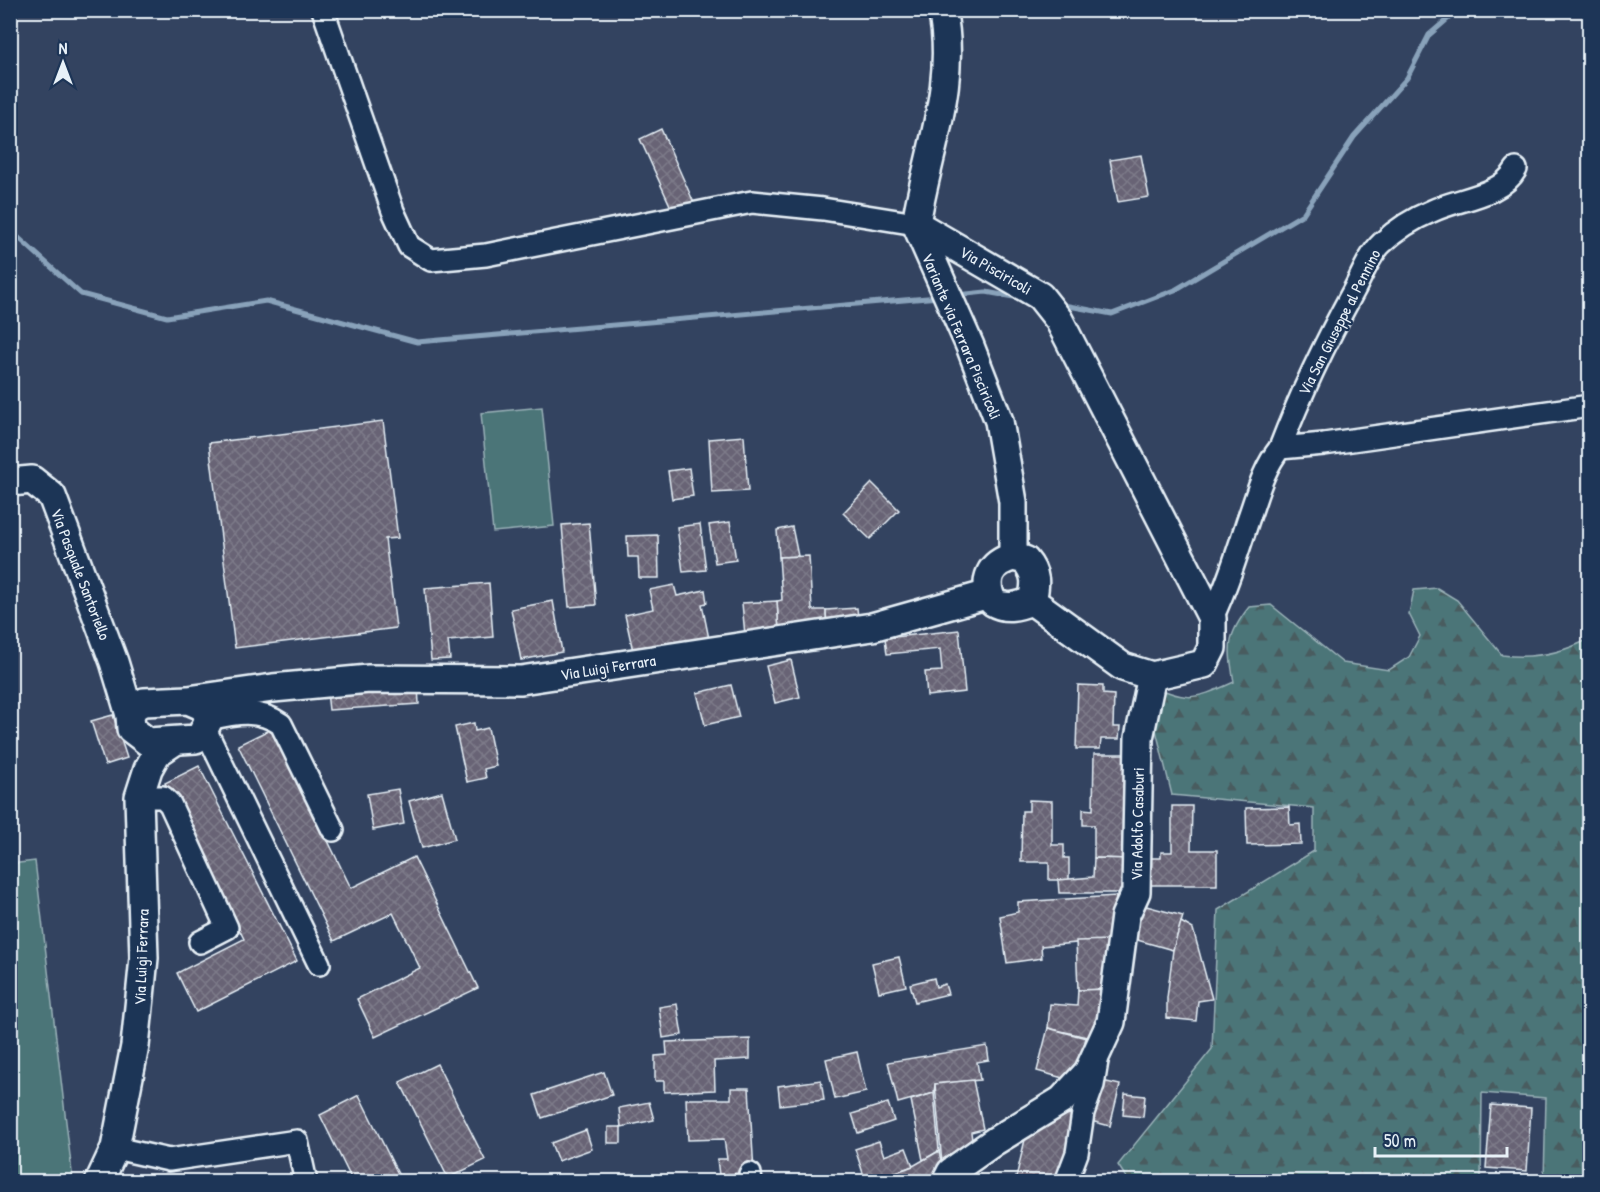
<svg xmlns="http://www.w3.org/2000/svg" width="1600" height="1192" font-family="'Patrick Hand',sans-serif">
	<defs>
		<pattern id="forest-firs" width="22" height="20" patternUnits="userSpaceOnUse" patternTransform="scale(1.5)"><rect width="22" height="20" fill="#4b7478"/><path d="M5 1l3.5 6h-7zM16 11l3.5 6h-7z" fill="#485c5f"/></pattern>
		<pattern id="building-cross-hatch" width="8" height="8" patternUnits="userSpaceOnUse" patternTransform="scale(1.5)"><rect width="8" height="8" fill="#676374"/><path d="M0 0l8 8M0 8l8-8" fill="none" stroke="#7d7a89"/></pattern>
	</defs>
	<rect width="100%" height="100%" fill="#334360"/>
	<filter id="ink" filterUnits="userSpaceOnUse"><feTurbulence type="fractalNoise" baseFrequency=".0167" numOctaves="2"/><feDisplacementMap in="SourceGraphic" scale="12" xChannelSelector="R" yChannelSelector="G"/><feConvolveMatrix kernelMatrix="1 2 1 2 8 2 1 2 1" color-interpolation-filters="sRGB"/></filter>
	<g filter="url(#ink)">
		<!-- green -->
		<g fill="#4b7478" stroke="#9ab2b8" stroke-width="1.5">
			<path d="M 542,407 L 554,526 L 493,532 L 481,413 Z"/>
			<path d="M 35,861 L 73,1181 L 11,1181 L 11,864 Z"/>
		</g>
		<!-- forest -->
		<path fill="url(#forest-firs)" stroke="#9ab2b8" stroke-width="1.5" d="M 1437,588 L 1457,600 L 1502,655 C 1532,659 1562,653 1589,639 L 1589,1181 L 1544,1181 L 1546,1098 L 1482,1093 L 1481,1181 L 1129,1182 L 1118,1165 L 1212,1049 L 1218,910 L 1314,851 L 1314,808 L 1172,795 L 1144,682 C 1187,701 1190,702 1234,682 C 1228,647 1226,636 1249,607 L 1271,605 L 1343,663 L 1389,670 L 1409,657 L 1420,636 L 1409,614 L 1414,590 Z"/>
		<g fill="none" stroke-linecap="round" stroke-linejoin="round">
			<!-- stream -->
			<g stroke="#89a2ba" stroke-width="5">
				<path d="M 10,230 L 81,294 L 167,317 L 266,301 L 417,342 L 939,297"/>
				<path d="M 957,295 L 986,292 L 1019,298"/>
				<path d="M 1058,304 L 1112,314 L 1175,290 L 1303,214 L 1354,137 L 1407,78 L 1429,35 L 1458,10"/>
			</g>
		</g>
		<!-- building -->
		<g fill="url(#building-cross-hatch)" stroke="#e8f1f8" stroke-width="1.5">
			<path d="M 661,129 L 695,205 L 674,214 L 640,139 Z"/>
			<path d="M 1141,155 L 1149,197 L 1118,202 L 1110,160 Z"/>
			<path d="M 383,421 L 398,538 L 385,539 L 396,628 L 235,648 L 209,443 Z"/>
			<path d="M 744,436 L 748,491 L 712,493 L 709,439 Z"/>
			<path d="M 689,468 L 693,496 L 672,499 L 668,471 Z"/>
			<path d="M 872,483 L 899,510 L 870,539 L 843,513 Z"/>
			<path d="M 730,522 L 736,560 L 715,563 L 709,525 Z"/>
			<path d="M 589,523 L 596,605 L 569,607 L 562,525 Z"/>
			<path d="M 700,524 L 706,570 L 683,572 L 677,527 Z"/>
			<path d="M 792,527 L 798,556 L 779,557 L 777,530 Z"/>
			<path d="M 658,535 L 659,578 L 639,578 L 638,557 L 628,557 L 627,536 Z"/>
			<path d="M 809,556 L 812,610 L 826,610 L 827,630 L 779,633 L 777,601 L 782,600 L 779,557 Z"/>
			<path d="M 489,583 L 493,637 L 448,641 L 450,659 L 431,660 L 425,588 Z"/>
			<path d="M 674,585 L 677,596 L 705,590 L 707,603 L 702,604 L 710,644 L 635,660 L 625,615 L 653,609 L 649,590 Z"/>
			<path d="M 553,601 L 562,652 L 521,660 L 511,609 Z"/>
			<path d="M 777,601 L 779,633 L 745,635 L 742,603 Z"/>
			<path d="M 857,608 L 859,628 L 827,630 L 826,610 Z"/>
			<path d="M 959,630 L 965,692 L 927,696 L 925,672 L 942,671 L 940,649 L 887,654 L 885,638 Z"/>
			<path d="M 791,660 L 800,697 L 775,703 L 766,666 Z"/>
			<path d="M 731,685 L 739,717 L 705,725 L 697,693 Z"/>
			<path d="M 1078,685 L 1103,686 L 1103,694 L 1114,695 L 1113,727 L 1120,727 L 1119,739 L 1101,739 L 1100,749 L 1076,749 Z"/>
			<path d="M 418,686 L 419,704 L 329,710 L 327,692 Z"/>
			<path d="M 113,715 L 127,758 L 105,765 L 91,721 Z"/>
			<path d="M 474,723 L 475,731 L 488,728 L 496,766 L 484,769 L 486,778 L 467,782 L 455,727 Z"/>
			<path d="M 273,728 L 351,888 L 414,857 L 478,988 L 375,1037 L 357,999 L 420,968 L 393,913 L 334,941 L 238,745 Z"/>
			<path d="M 1094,754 L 1130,754 L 1130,859 L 1094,858 L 1094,825 L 1083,825 L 1083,809 L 1093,810 Z"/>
			<path d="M 199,766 L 297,961 L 196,1012 L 177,973 L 244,939 L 165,783 Z"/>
			<path d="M 398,789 L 404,824 L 373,830 L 367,794 Z"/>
			<path d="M 442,792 L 455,839 L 422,848 L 409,801 Z"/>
			<path d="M 1029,800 L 1052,801 L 1052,845 L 1064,845 L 1064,858 L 1069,858 L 1069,880 L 1049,880 L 1049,862 L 1021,862 L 1022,811 L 1029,811 Z"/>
			<path d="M 1172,806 L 1192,806 L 1191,850 L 1217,850 L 1217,885 L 1149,885 L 1150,858 L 1161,858 L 1161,852 L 1172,852 Z"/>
			<path d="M 1289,807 L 1290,825 L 1300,824 L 1301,844 L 1247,845 L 1246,808 Z"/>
			<path d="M 1094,858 L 1130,859 L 1126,893 L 1059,893 L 1058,880 L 1093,877 Z"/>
			<path d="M 1116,896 L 1112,940 L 1041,946 L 1042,958 L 1007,963 L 1000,916 L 1018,912 L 1018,902 Z"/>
			<path d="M 1139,904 L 1183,916 L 1173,950 L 1130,938 Z"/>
			<path d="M 1181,922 L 1193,929 L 1212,999 L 1198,1001 L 1196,1021 L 1167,1018 L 1167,998 L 1173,950 Z"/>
			<path d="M 1112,940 L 1110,989 L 1078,990 L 1076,941 Z"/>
			<path d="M 899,957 L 906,986 L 879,992 L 872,963 Z"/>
			<path d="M 934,978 L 936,987 L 945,984 L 948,994 L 915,1002 L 910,984 Z"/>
			<path d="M 1110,989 L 1091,1038 L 1048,1028 L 1050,1004 L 1077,1006 L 1078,990 Z"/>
			<path d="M 677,1004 L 682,1035 L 663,1038 L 659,1007 Z"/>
			<path d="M 1048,1028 L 1086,1038 L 1074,1081 L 1037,1071 Z"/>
			<path d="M 750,1039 L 750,1059 L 714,1061 L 715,1090 L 664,1092 L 664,1081 L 655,1081 L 655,1056 L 667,1055 L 666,1042 Z"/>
			<path d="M 987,1046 L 989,1060 L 977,1062 L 980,1080 L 935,1084 L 934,1093 L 898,1103 L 888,1062 Z"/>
			<path d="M 857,1052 L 866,1092 L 835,1099 L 826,1059 Z"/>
			<path d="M 437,1064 L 485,1160 L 448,1178 L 400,1082 Z"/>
			<path d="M 604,1072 L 612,1095 L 542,1118 L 534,1095 Z"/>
			<path d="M 821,1080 L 824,1100 L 780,1105 L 778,1086 Z"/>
			<path d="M 973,1080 L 983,1129 L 971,1132 L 973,1149 L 942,1164 L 935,1084 Z"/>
			<path d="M 1098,1080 L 1120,1085 L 1110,1126 L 1087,1120 Z"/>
			<path d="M 731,1088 L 749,1088 L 754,1172 L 719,1175 L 717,1159 L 727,1159 L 724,1139 L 688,1140 L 686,1099 L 731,1099 Z"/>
			<path d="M 934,1093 L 939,1151 L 923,1160 L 911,1100 Z"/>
			<path d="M 1125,1094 L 1145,1096 L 1143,1117 L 1123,1115 Z"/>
			<path d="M 359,1095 L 402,1182 L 353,1182 L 320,1115 Z"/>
			<path d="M 649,1102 L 654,1120 L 621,1127 L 619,1108 Z"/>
			<path d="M 888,1103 L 894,1121 L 858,1133 L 852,1114 Z"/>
			<path d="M 1491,1105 L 1531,1108 L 1527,1171 L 1486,1168 Z"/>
			<path d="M 1073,1114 L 1076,1126 L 1061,1182 L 1015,1182 L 1027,1131 L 1061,1115 Z"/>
			<rect x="608" y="1127" width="13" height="16"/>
			<path d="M 586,1130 L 592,1149 L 558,1161 L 551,1143 Z"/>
			<path d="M 879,1141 L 884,1156 L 906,1148 L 913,1166 L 866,1182 L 855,1149 Z"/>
			<path d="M 939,1151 L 943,1171 L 929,1182 L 897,1182 L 894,1173 L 913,1166 Z"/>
		</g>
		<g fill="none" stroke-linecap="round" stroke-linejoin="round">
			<defs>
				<g id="minor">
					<path d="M 323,10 L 393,211 L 409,246 L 431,260 L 486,255 L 752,202 L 823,209 L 916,224"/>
					<path d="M 1280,448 C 1301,393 1326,341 1354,290 C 1362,275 1370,254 1382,243 C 1396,230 1415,218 1432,211 C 1459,198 1500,197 1516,169"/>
					<path d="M 1212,618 C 1227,586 1237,554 1248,520 C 1257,495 1263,469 1280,448 L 1324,444 L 1590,406"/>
					<path d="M 209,719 C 235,713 258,708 281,724 L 333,830"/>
					<path d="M 205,729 L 319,964"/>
					<path d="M 139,797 L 163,797 L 170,804 L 227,928 L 200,942"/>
					<path d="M 115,1148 L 169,1160 L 297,1141 L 306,1182"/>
					<path d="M 750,1174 L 751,1182"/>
					<path d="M 1066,1182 L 1077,1153 L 1083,1113 L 1093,1085 L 1097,1061"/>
				</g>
				<g id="tertiary">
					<path d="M 942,10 C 958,82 927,154 916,224 L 1040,296 L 1059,320 L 1212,618 L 1212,648 L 1204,664 L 1152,676 L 1123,667 L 1032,601"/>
					<path d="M 916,224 L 970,346 L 999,421 L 1013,502 L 1013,557"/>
					<path d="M 10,482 L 32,480 L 52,496 L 114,662 L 130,715"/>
					<path d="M 1013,557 L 1025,560 C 1037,574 1036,584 1032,601 C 1018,606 1006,610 993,602 C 982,580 990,563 1013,557 Z"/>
					<path d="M 188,700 L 204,707 L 209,719 L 202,734 L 196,739 L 148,742 L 131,729 L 130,715 L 135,706 L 144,702 L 188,700 L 273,688 L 369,679 L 521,680 L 872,627 L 989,594"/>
					<path d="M 99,1182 L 115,1148 L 135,1046 L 144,958 L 139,797 L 148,769 L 157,753 L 175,741"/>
					<path d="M 946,1182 L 951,1172 L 995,1141 L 1062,1100 L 1088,1072 L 1111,1022 L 1125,916 L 1136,892 L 1139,738 L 1152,676"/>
				</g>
			</defs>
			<!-- minor casing -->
			<use href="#minor" stroke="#e8f1f8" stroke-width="26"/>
			<!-- tertiary casing -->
			<use href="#tertiary" stroke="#e8f1f8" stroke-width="32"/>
			<!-- minor -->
			<use href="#minor" stroke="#1d3557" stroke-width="21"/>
			<!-- tertiary -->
			<use href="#tertiary" stroke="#1d3557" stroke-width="27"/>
		</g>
	</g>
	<g text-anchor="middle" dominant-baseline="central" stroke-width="4.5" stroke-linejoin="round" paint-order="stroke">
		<!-- street labels -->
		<g font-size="16" fill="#e8f1f8" stroke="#1d3557">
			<text transform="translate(996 270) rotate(30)">Via Pisciricoli</text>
			<text transform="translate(1339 322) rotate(-63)">Via San Giuseppe al Pennino</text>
			<text transform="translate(962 336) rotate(67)">Variante via Ferrara Pisciricoli</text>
			<text transform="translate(81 574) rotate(69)">Via Pasquale Santoriello</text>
			<text transform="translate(608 667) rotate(-9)">Via Luigi Ferrara</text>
			<text transform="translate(1137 824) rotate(-89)">Via Adolfo Casaburi</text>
			<text transform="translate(141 957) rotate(-88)">Via Luigi Ferrara</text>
		</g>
	</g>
	<!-- margin -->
	<rect width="1600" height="1192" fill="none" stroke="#1d3557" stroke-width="36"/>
	<rect x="18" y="18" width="1564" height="1156" fill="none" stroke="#e8f1f8" stroke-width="2" filter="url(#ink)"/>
	<!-- north arrow -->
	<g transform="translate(63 63)" stroke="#1d3557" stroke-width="4.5" paint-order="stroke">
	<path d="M0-4.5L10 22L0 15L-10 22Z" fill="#e8f1f8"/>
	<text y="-9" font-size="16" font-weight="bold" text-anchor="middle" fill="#e8f1f8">N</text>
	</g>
	<!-- scale -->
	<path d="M1375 1147v9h132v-9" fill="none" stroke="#e8f1f8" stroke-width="3"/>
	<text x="1384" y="1147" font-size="18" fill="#e8f1f8" stroke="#1d3557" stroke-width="4.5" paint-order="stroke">50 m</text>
</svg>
